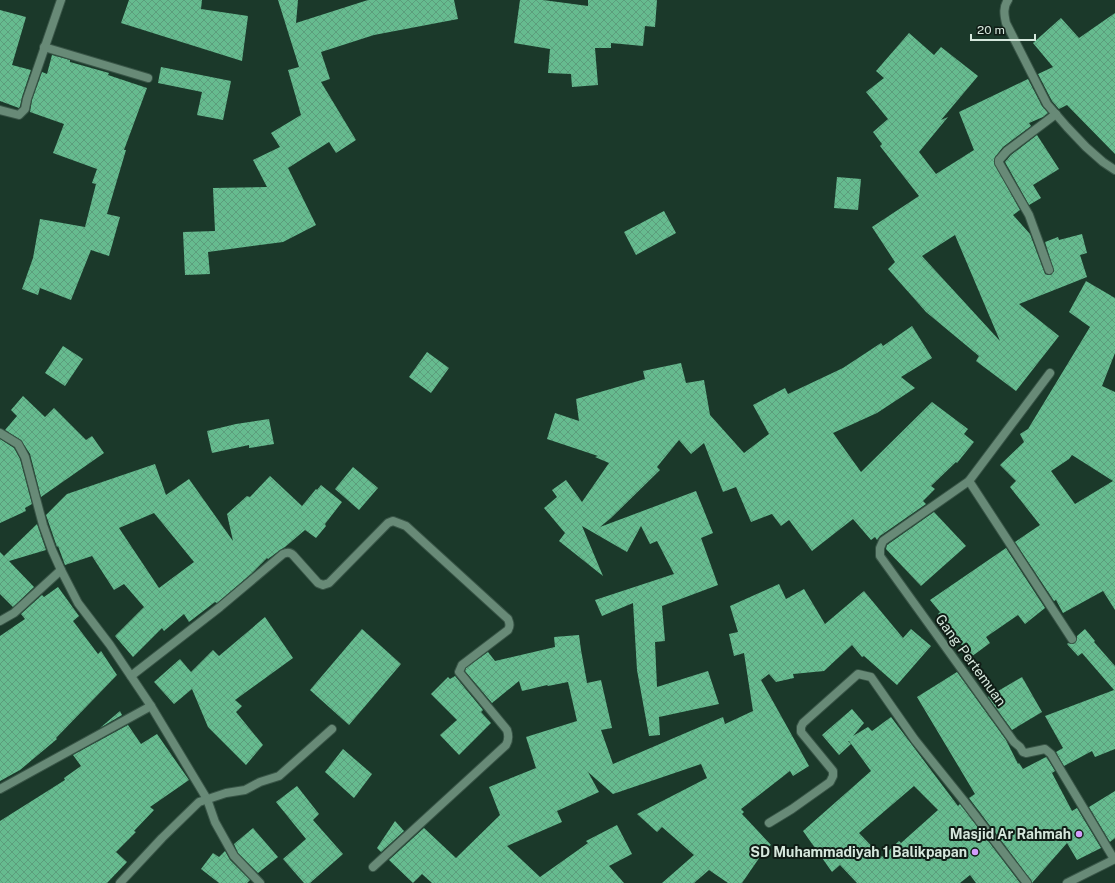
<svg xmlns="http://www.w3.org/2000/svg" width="1115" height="883" font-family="'Public Sans',sans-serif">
	<defs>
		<pattern id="building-cross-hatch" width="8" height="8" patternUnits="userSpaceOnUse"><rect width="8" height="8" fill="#66bb8f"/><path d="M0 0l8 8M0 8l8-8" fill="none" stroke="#5c9e7c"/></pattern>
	</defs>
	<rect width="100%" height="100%" fill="#1b392a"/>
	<!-- building -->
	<g fill="url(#building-cross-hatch)" fill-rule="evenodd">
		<path d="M 129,0 L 202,0 L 201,9 L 248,16 L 242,61 L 121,23 Z"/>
		<path d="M 278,0 L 298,0 L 296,23 L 368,0 L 454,0 L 458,19 L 374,35 L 321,52 L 330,79 L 321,82 L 356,140 L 336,153 L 329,142 L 288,168 L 316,225 L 283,242 L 208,252 L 210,274 L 185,275 L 183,232 L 215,231 L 213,188 L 267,187 L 253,160 L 280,147 L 271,133 L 301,115 L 288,70 L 299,67 Z"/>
		<path d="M 520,0 L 543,0 L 588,6 L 588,0 L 657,0 L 655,27 L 645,26 L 643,46 L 611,43 L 611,48 L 595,48 L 598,85 L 572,87 L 571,74 L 548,73 L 550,49 L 514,43 Z"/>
		<path d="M 0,10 L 26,17 L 12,65 L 31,70 L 22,97 L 20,106 L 19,108 L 0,101 Z"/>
		<path d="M 1115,13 L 1115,154 L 1067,105 L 1059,109 L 1052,101 L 1038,74 L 1053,67 L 1033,43 L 1061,18 L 1079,38 Z"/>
		<path d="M 909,33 L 934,55 L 941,47 L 978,76 L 941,120 L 948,117 L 919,152 L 936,174 L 974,150 L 959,112 L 1028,79 L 1042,106 L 1048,113 L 1043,117 L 1029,123 L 1031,126 L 1003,147 L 995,157 L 994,163 L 1020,210 L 1013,215 L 1030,234 L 1045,274 L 1048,275 L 1051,275 L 1054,271 L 1045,242 L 1058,237 L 1059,240 L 1082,234 L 1087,253 L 1080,255 L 1087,277 L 1019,304 L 1059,336 L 1016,391 L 976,361 L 979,356 L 926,312 L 888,269 L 895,262 L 872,227 L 919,196 L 880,146 L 882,144 L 873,132 L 888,119 L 866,92 L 884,78 L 876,71 ZM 955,235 L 1000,341 L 922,256 Z"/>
		<path d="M 52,55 L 70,60 L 70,62 L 109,73 L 108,75 L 147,88 L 124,150 L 126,150 L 107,214 L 120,217 L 109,256 L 91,250 L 71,300 L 40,288 L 38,295 L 22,289 L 33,258 L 40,219 L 85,227 L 96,184 L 92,183 L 97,169 L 53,153 L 64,124 L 30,112 L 32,100 L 42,72 L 47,74 Z"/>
		<path d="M 161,67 L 231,81 L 223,120 L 197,115 L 202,92 L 158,83 Z"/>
		<path d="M 1037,135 L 1059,169 L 1033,185 L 1041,198 L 1029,205 L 1005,162 L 1011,155 Z"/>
		<path d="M 837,177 L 861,179 L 858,210 L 834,208 Z"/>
		<path d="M 664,211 L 676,233 L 636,255 L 624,232 Z"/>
		<path d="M 1086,281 L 1115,298 L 1115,353 L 1102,386 L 1115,392 L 1115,610 L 1103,591 L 1063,613 L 1056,600 L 1054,601 L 1015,542 L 1040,525 L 1010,487 L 1016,481 L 1000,465 L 1024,442 L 1020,434 L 1028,429 L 1090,327 L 1069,312 ZM 1072,455 L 1113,481 L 1075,504 L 1051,471 L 1069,459 Z"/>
		<path d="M 912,326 L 932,358 L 901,377 L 915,388 L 877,413 L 833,433 L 861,472 L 932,402 L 968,429 L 964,434 L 974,442 L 957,463 L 956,462 L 931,486 L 935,489 L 923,501 L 926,504 L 880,536 L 877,540 L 875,537 L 871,540 L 853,519 L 812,551 L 789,520 L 781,526 L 772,514 L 751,522 L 736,487 L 723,492 L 704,443 L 691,454 L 679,440 L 657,467 L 660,470 L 611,518 L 600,527 L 696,491 L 713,533 L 701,538 L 718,585 L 662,606 L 665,641 L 655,642 L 657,687 L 708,671 L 719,704 L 659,717 L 660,735 L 649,736 L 637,670 L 633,603 L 602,616 L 595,600 L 674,574 L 657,541 L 650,544 L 641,526 L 627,552 L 582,526 L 603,576 L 559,541 L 565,533 L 544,508 L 557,497 L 552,490 L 566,480 L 582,502 L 609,463 L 595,457 L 598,456 L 547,439 L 555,413 L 579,421 L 576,399 L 645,379 L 643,371 L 681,363 L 686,383 L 704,380 L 710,415 L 744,453 L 769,434 L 753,405 L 785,388 L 788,394 L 843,368 L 881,343 L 883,346 Z"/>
		<path d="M 63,346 L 83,359 L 65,386 L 45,373 Z"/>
		<path d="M 427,352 L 449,368 L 431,393 L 409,377 Z"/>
		<path d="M 23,396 L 45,417 L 54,408 L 86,440 L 92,436 L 104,453 L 41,497 L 30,454 L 21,440 L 5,430 L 17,416 L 11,410 Z"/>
		<path d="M 269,419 L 274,444 L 249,448 L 249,445 L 212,453 L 207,431 L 236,424 Z"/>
		<path d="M 0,439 L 14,448 L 20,459 L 32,504 L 25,508 L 26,511 L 0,523 Z"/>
		<path d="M 155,464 L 166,495 L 189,479 L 233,541 L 227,514 L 247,496 L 250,497 L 270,476 L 302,506 L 316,489 L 317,490 L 321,485 L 342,502 L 325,524 L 326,526 L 316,538 L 305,530 L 285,547 L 280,550 L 268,559 L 267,558 L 251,574 L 217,603 L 215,602 L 189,622 L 184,614 L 164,631 L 162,628 L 133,657 L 115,636 L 144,607 L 124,584 L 114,590 L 92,556 L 65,565 L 58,546 L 57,547 L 46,515 L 67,494 ZM 154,513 L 194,562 L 159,588 L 119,528 Z"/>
		<path d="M 353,467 L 378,488 L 359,510 L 335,489 Z"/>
		<path d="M 934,512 L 966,546 L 921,586 L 886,549 L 887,545 Z"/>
		<path d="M 37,524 L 46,550 L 9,561 L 34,587 L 13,607 L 0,594 L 0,552 L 4,556 Z"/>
		<path d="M 1006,548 L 1045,608 L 1025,624 L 1018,615 L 986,637 L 990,643 L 971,657 L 938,614 L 940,612 L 930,600 Z"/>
		<path d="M 779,584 L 786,599 L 804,589 L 825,624 L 864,591 L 903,638 L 911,629 L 931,646 L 897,685 L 864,656 L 862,657 L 852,645 L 824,671 L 793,674 L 794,678 L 776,682 L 769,674 L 761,680 L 809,766 L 793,776 L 790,771 L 741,809 L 744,812 L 742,814 L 771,845 L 764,851 L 742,883 L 728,883 L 709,870 L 694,883 L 662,883 L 694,855 L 662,827 L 657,832 L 637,814 L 707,778 L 701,764 L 613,794 L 588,772 L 599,792 L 557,811 L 562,822 L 507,846 L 540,877 L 588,843 L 586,841 L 617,825 L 632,854 L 609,866 L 624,883 L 432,883 L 422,874 L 413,883 L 389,860 L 424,828 L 456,858 L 500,815 L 489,787 L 536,768 L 526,737 L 577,721 L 568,682 L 548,686 L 547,685 L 522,691 L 519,681 L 492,703 L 465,671 L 466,668 L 488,652 L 495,661 L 555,647 L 554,637 L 579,635 L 581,650 L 587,683 L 601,680 L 612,728 L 601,730 L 613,764 L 723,717 L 725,724 L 753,711 L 744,653 L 734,656 L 729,634 L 738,632 L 730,606 Z"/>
		<path d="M 58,587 L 79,616 L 73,621 L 98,654 L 101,651 L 117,675 L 56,738 L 57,739 L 20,770 L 0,781 L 0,636 L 25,619 L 21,614 L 42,595 L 44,597 Z"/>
		<path d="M 265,617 L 293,658 L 235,700 L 242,706 L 236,712 L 263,745 L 246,765 L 208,727 L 192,689 L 174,704 L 154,682 L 180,659 L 191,672 L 213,650 L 219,656 Z"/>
		<path d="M 362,629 L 401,664 L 349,725 L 310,690 Z"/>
		<path d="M 1085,629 L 1095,641 L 1094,642 L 1115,666 L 1115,749 L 1095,757 L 1092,751 L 1064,766 L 1056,752 L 1063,748 L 1045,716 L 1114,690 L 1082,653 L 1078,656 L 1067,644 L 1068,643 L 1072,644 L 1075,643 L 1077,639 L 1077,636 Z"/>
		<path d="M 957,672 L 1006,740 L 1018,764 L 1019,763 L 1023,769 L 1046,757 L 1047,758 L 1055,771 L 1052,773 L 1072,811 L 1077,808 L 1101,848 L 1077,860 L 1067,843 L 1032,883 L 1031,880 L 969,798 L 975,794 L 917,697 Z"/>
		<path d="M 455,676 L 483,710 L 481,712 L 491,723 L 459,755 L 440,735 L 457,720 L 431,694 L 448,677 L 450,679 Z"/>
		<path d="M 1022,677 L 1042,712 L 1012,730 L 988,697 Z"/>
		<path d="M 852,709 L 864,723 L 853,736 L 868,727 L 872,731 L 891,717 L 958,806 L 960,804 L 1020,883 L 976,883 L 970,875 L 960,883 L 857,883 L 840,865 L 832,872 L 803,831 L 871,771 L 849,741 L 848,741 L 851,744 L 839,755 L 822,735 ZM 914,786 L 938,810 L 901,843 L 899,841 L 882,857 L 859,833 Z"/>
		<path d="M 120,711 L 122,715 L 100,728 Z"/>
		<path d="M 128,725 L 141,744 L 157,734 L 189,780 L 150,807 L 154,810 L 134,831 L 136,832 L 116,852 L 127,862 L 107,883 L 0,883 L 0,821 L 65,780 L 64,778 L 81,766 L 73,755 Z"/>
		<path d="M 343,749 L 372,774 L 354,798 L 325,772 Z"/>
		<path d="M 297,786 L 319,814 L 313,820 L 343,854 L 310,883 L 304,883 L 283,859 L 306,839 L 276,802 Z"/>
		<path d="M 1115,791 L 1115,838 L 1110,842 L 1089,807 Z"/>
		<path d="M 395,821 L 404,831 L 381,852 L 377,848 Z"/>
		<path d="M 253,828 L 278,857 L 258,873 L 238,853 L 234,844 Z"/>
		<path d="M 225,851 L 230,860 L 250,880 L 247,883 L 219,883 L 201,869 L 213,853 L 219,857 Z"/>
	</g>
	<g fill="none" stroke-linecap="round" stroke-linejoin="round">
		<defs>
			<path id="lane" d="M 769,823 L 792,809 L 830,782 L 833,776 L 833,771 L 801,732 L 801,727 L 803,723 L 858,674 L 871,677 L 915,740 L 964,801 L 1027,883"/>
			<g id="street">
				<path d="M 1008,0 C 1003,7 1004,14 1006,23 L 1047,104 L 1067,127 L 1086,147 L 1103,162 L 1115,170"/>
				<path d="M 44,47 L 148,78"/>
				<path d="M 0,110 L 19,115 L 25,109 L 27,99 L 61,0"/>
				<path d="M 1049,270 L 1029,215 L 999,163 L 999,160 L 1007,151 L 1056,114"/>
				<path d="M 1050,373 L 969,481 L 883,541 L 880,548 L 880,556 L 1014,742 L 1020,747 L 1023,752 L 1026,753 L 1045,749 L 1051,754 L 1114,859"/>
				<path d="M 0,433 L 18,444 L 25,457 L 43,525 L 52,550 L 61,570 L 78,603 L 110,645 L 151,706 L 207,799 L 215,822 L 234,856 L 260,883"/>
				<path d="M 969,481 L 1072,639"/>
				<path d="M 0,621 L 14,613 L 61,570"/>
				<path d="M 131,676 L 220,607 L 283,554 C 287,552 290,552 293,555 L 318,583 L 323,585 L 329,583 L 388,523 L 393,521 L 406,526 L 508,619 C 510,624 510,626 508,630 L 462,665 L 459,672 L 507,730 C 509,736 509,740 506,745 L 373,867"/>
				<path d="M 0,789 L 151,706"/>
				<path d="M 120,883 L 162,838 L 199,802 L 226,793 L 245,790 L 260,782 L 279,776 L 332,729"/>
				<path d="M 1067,883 L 1115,859"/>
			</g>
		</defs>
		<!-- lane casing -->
		<use href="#lane" stroke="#395547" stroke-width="10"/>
		<!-- street casing -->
		<use href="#street" stroke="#395547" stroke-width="10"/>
		<!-- lane -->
		<use href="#lane" stroke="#688a77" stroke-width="8"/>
		<!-- street -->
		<use href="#street" stroke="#688a77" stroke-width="8"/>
	</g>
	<!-- markers -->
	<g fill="#d39cfc" stroke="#101d16" stroke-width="1.5">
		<circle cx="1079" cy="834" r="4"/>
		<circle cx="975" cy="852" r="4"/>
	</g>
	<g text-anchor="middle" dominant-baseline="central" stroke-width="4" stroke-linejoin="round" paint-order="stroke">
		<!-- street labels -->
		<g font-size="14" fill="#d6e8dd" stroke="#101d16">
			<text transform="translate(971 660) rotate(54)">Gang Pertemuan</text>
		</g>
		<!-- poi labels -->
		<g font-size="14" font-weight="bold" fill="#d6e8dd" stroke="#101d16" text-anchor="end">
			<text x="1071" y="834">Masjid Ar Rahmah</text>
			<text x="967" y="852">SD Muhammadiyah 1 Balikpapan</text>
		</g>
	</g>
	<!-- scale -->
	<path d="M971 34v6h64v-6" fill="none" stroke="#d6e8dd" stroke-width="2"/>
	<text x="977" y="34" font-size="12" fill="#d6e8dd" stroke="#101d16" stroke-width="3" paint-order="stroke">20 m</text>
</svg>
